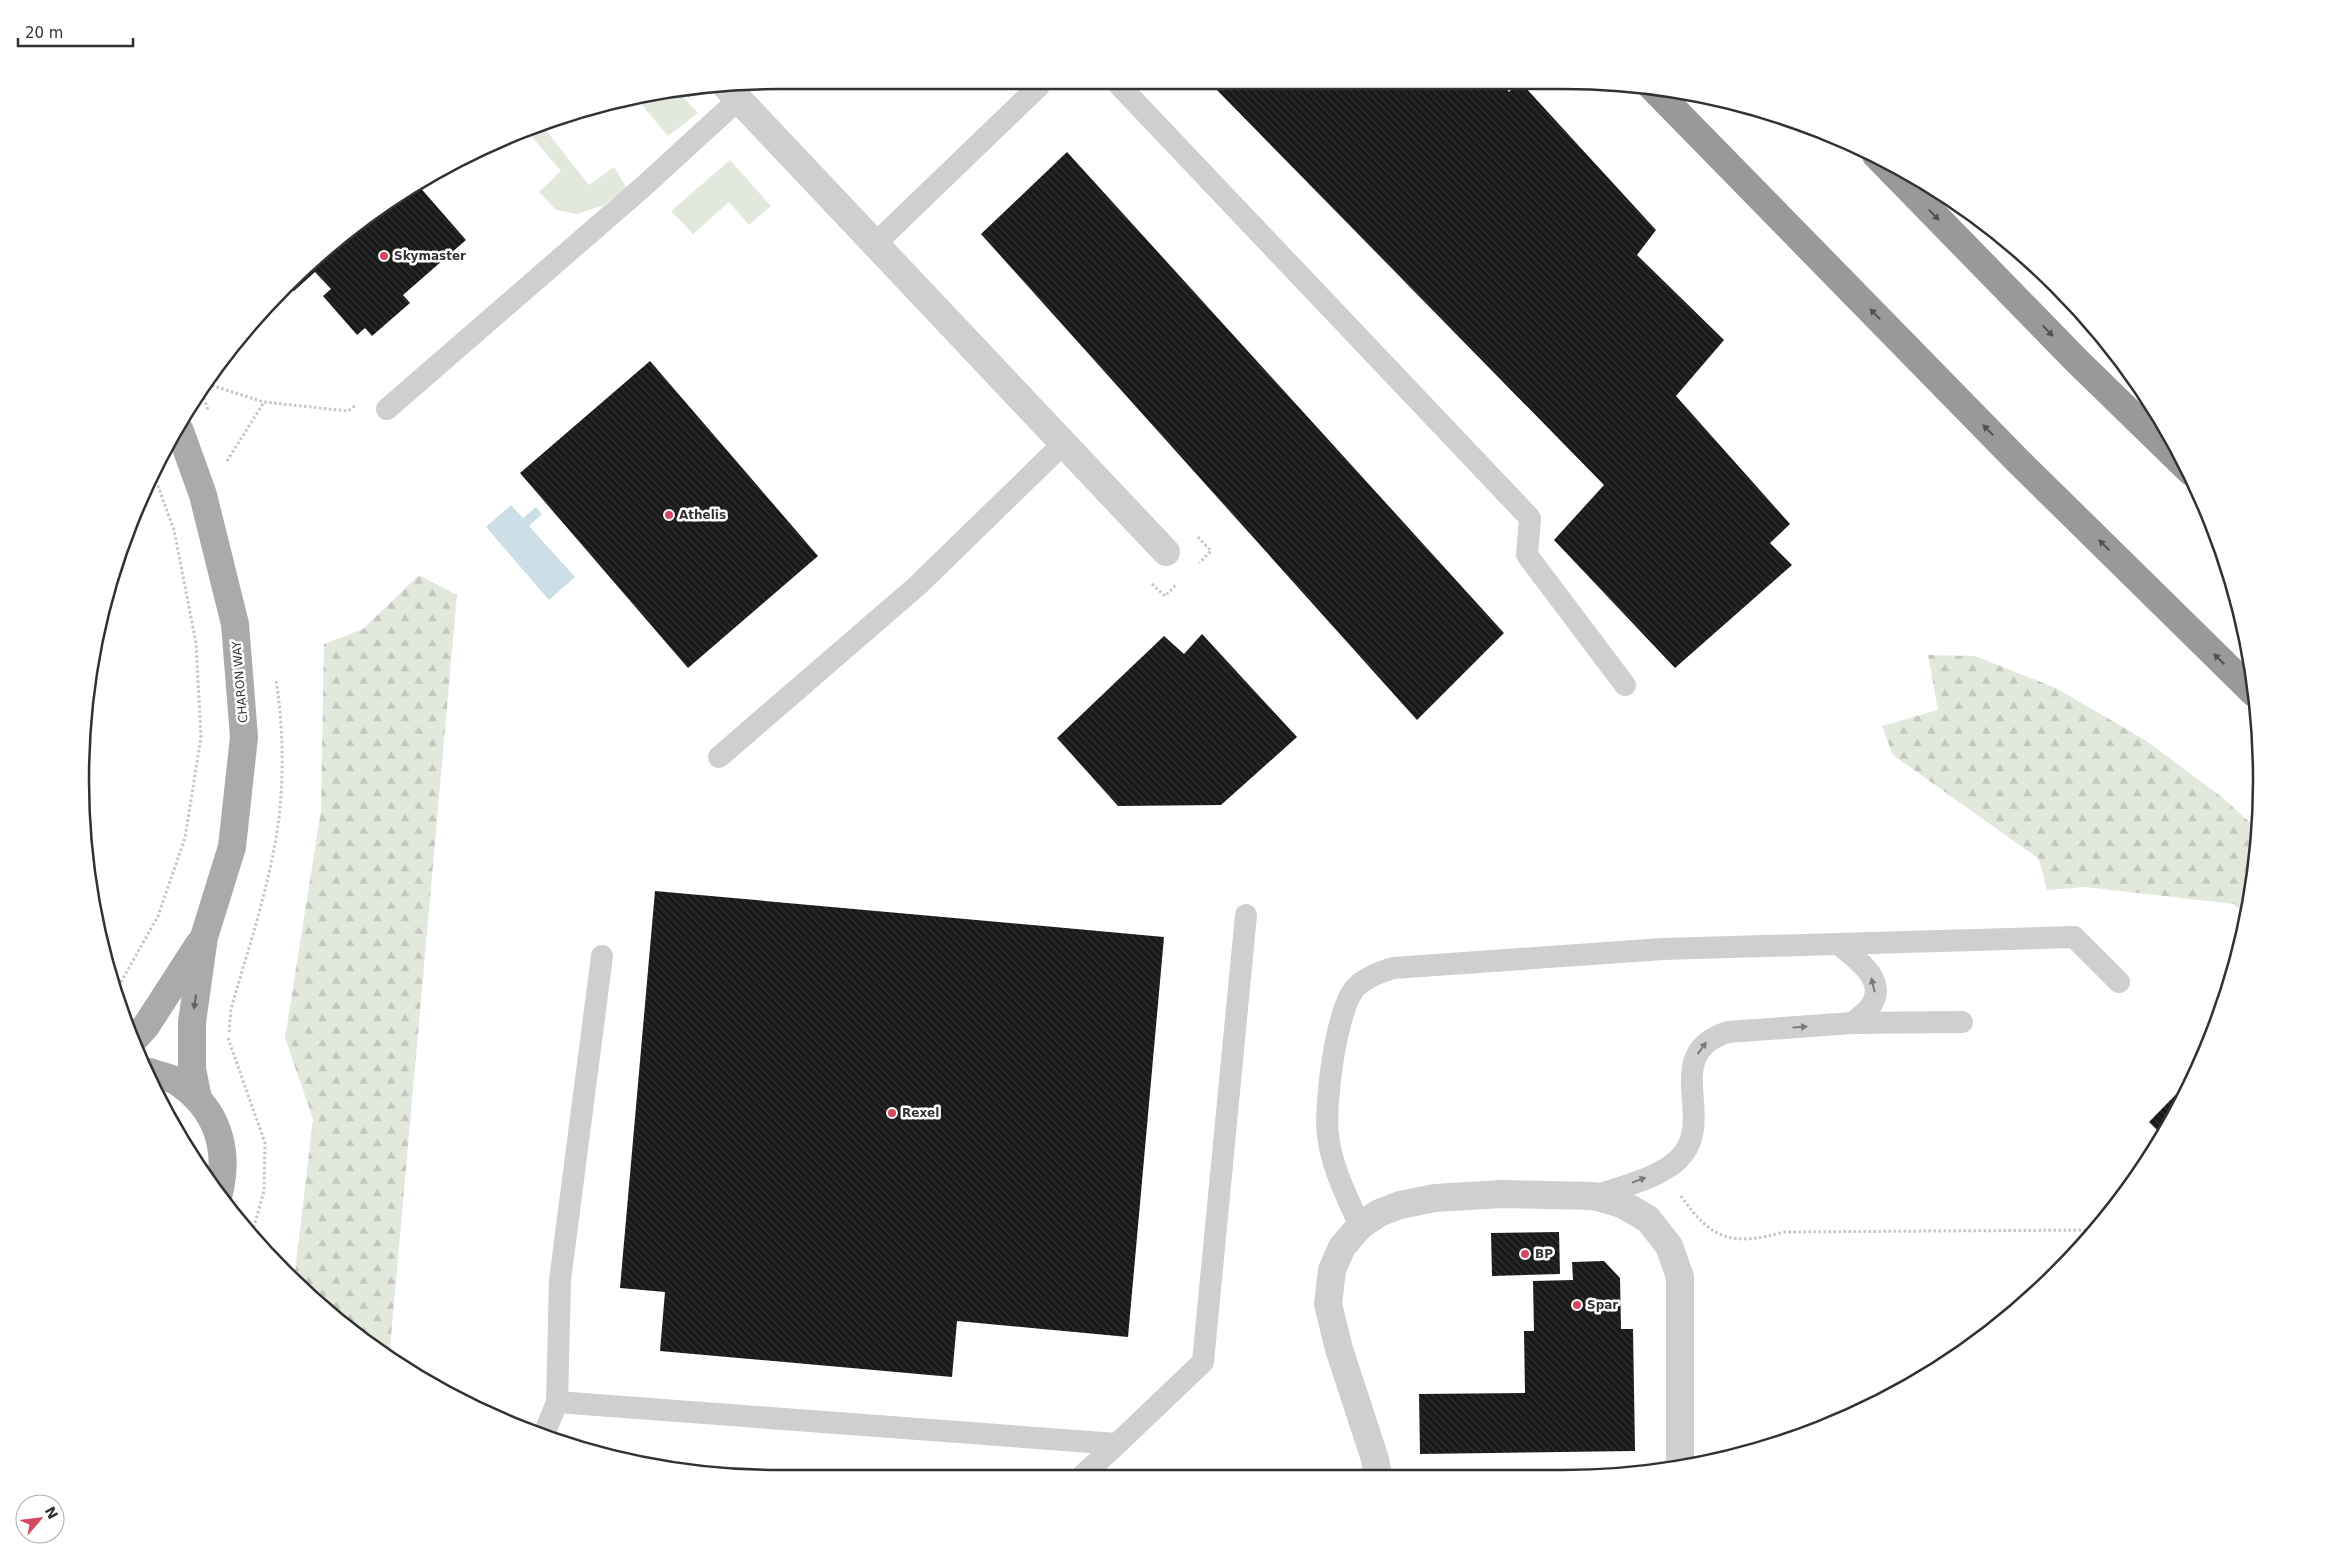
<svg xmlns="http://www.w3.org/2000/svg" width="2342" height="1559" font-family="'DejaVu Sans',sans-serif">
	<defs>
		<pattern id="forest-firs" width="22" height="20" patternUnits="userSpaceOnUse" patternTransform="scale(1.25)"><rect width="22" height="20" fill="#e3e8dd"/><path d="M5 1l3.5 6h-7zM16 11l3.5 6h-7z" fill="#c3c7be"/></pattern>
		<pattern id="building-back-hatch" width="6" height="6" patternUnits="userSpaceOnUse" patternTransform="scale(1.25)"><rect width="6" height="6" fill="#191919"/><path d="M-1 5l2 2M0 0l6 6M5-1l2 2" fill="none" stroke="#323232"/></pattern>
	</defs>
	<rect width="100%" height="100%" fill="#fff"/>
	<!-- grass -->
	<g fill="#e3e8dd">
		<path d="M 675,89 L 698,113 L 668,136 L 636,98 Z"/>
		<path d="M 541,124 L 589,185 L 614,167 L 626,187 L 604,205 L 577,214 L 556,210 L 539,192 L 561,171 L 527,131 Z"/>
		<path d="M 730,160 L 771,206 L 749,225 L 729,202 L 693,234 L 671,211 Z"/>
	</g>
	<!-- forest -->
	<g fill="url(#forest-firs)">
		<path d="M 419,575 L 457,595 L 390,1348 L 395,1356 L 318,1305 L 294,1281 L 313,1119 L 285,1038 L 321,810 L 324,644 L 363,629 Z"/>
		<path d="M 1928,655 L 1975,656 L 2056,688 L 2145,740 L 2223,798 L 2257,829 L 2256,871 L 2246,915 L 2234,904 L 2085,887 L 2047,890 L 2039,859 L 1893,755 L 1882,726 L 1938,710 Z"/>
	</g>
	<!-- water -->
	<path fill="#ccdfe6" d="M 511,505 L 523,518 L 536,507 L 542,514 L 529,526 L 575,577 L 549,600 L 486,527 Z"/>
	<!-- building -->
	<g fill="url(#building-back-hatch)">
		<path d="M 1213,86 L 1504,86 L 1509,92 L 1514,86 L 1524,86 L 1656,230 L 1637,255 L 1724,340 L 1676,396 L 1790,524 L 1770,543 L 1792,565 L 1675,668 L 1554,540 L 1604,485 Z"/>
		<path d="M 1067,152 L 1504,633 L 1417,720 L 981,234 Z"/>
		<path d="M 418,185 L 466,240 L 403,295 L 410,303 L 372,336 L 365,328 L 357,335 L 323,296 L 331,289 L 315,272 L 294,291 L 289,286 L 272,300 L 285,285 L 391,198 Z"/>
		<path d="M 650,361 L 818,556 L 688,668 L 520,473 Z"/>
		<path d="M 1202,634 L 1297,737 L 1221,805 L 1118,806 L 1057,738 L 1164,636 L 1184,654 Z"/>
		<path d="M 655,891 L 1164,937 L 1128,1337 L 957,1321 L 952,1377 L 660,1351 L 665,1292 L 620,1288 Z"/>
		<path d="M 2191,1079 L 2168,1129 L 2163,1136 L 2149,1122 Z"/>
		<path d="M 1559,1232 L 1560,1274 L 1492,1276 L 1491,1233 Z"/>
		<path d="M 1604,1261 L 1620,1278 L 1621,1329 L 1633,1329 L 1635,1451 L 1420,1454 L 1419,1394 L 1525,1393 L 1524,1331 L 1534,1331 L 1533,1281 L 1573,1280 L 1572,1262 Z"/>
	</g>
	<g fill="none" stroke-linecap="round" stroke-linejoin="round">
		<!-- path -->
		<g stroke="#c6c6c6" stroke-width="3" stroke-dasharray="2.5 2.5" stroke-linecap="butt">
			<path d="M 681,88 L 692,99"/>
			<path d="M 207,384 L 264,402 L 348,411 L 356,405"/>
			<path d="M 202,393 L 208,410"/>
			<path d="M 227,461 L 264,402"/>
			<path d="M 1198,537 L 1211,551 L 1199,563"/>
			<path d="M 1152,584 L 1165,596 L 1176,585"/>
			<path d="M 116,991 L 158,916 L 185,838 L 201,737 L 196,643 L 174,530 L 154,475"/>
			<path d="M 229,1032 L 231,1009 C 249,946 271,882 279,817 C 284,772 283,725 276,680"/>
			<path d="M 228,1038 L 265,1143 L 264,1191 L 251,1237"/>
			<path d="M 1681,1196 C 1712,1241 1733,1246 1784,1232 L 2096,1230"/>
		</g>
		<!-- service -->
		<g stroke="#cfcfcf" stroke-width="22">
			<path d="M 1120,86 L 1530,518 L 1527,555 L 1625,685"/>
			<path d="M 876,243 L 1039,86"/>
			<path d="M 387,409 L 644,186 L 739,99"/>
			<path d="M 719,757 L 917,586 L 1064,443"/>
			<path d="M 1838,944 C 1857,959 1889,981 1870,1007 C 1865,1014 1858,1018 1852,1023"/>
			<path d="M 1594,1196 C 1620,1187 1666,1177 1683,1154 C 1714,1116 1661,1053 1728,1032 L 1852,1023 L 1962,1022"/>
			<path d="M 1360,1226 C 1347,1197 1332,1168 1328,1136 C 1324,1106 1336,1008 1356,987 C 1366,977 1380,972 1393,968 L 1663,949 L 2074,937 L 2119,982"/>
			<path d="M 557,1402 L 1117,1444 L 1203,1362 L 1246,915"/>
			<path d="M 543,1437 L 557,1402 L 560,1280 L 602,956"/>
			<path d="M 1083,1475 L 1117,1444"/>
		</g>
		<!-- minor -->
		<g stroke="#cfcfcf" stroke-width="28">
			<path d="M 726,86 L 1166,552"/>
			<path d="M 1378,1476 L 1375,1459 L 1339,1349 L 1328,1304 L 1332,1270 L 1342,1247 L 1360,1226 L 1379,1213 L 1400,1205 L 1435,1198 L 1502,1194 L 1594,1196 L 1622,1204 L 1648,1219 L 1669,1246 L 1680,1277 L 1680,1466"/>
		</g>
		<!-- primary -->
		<g stroke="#aaa" stroke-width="28">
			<path d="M 180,431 L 203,495 L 235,624 L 244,737 L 232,847 L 204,937 L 192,1022 L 192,1069 L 198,1099"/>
			<path d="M 136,1037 L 146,1026 L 199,944"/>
			<path d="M 150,1072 C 158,1075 168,1077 176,1081 C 216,1107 230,1147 219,1193"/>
		</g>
		<!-- motorway -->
		<g stroke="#999" stroke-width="28">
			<path d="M 1651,86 L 2018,461 L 2254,693"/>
			<path d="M 1876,155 L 2077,361 L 2191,472"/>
		</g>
	</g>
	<!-- one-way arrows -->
	<defs><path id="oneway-solid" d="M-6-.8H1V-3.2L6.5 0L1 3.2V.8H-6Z" transform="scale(1.25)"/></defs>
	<g fill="#515151">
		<use href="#oneway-solid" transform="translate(1934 215) rotate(46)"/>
		<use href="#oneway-solid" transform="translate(1875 314) rotate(-134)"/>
		<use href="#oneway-solid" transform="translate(2048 331) rotate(46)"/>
		<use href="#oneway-solid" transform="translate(1988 430) rotate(-134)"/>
		<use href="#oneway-solid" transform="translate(2104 545) rotate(-135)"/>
		<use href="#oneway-solid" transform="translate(2219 659) rotate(-135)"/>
	</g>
	<g fill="#797979">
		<use href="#oneway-solid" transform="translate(1873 985) rotate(-103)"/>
		<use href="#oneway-solid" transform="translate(1800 1027) rotate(-4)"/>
		<use href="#oneway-solid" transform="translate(1702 1048) rotate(-54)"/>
		<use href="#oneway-solid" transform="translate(1639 1180) rotate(-20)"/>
	</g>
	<use fill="#626262" href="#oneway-solid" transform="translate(195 1002) rotate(98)"/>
	<!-- markers -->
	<g fill="#d34a60" stroke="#fff" stroke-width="2">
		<circle cx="384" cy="256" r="5"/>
		<circle cx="669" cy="515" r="5"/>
		<circle cx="892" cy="1113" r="5"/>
		<circle cx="1525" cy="1254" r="5"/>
		<circle cx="1577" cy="1305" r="5"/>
	</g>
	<g text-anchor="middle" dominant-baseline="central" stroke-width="5" stroke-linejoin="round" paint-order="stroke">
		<!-- poi labels -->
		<g font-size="12" font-weight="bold" fill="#323232" stroke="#fff" text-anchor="start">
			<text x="394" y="256">Skymaster</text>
			<text x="679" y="515">Athelis</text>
			<text x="902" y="1113">Rexel</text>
			<text x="1535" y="1254">BP</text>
			<text x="1587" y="1305">Spar</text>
		</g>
		<!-- street labels -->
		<g font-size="12" fill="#323232" stroke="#fff">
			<text transform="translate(240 682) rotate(-95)">CHARON WAY</text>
		</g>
	</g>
	<!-- crop -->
	<path d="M0 0H2342V1559H0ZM779 89H1563A690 690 0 0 1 2253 779V780A690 690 0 0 1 1563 1470H779A690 690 0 0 1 89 780V779A690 690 0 0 1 779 89Z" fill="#fff" fill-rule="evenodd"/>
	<path fill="none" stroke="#323232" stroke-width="2.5" d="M779 89H1563A690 690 0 0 1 2253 779V780A690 690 0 0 1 1563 1470H779A690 690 0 0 1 89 780V779A690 690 0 0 1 779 89Z"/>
	<!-- north arrow -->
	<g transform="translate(40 1519) rotate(62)"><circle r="24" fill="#ffffff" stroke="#adadad"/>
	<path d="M0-4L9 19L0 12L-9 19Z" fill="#d34a60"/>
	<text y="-8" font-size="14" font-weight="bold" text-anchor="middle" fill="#323232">N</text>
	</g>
	<!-- scale -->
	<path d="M18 38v8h115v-8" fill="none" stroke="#323232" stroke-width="2.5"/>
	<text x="25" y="38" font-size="15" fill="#323232" stroke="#ffffff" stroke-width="4" paint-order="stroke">20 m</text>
</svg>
